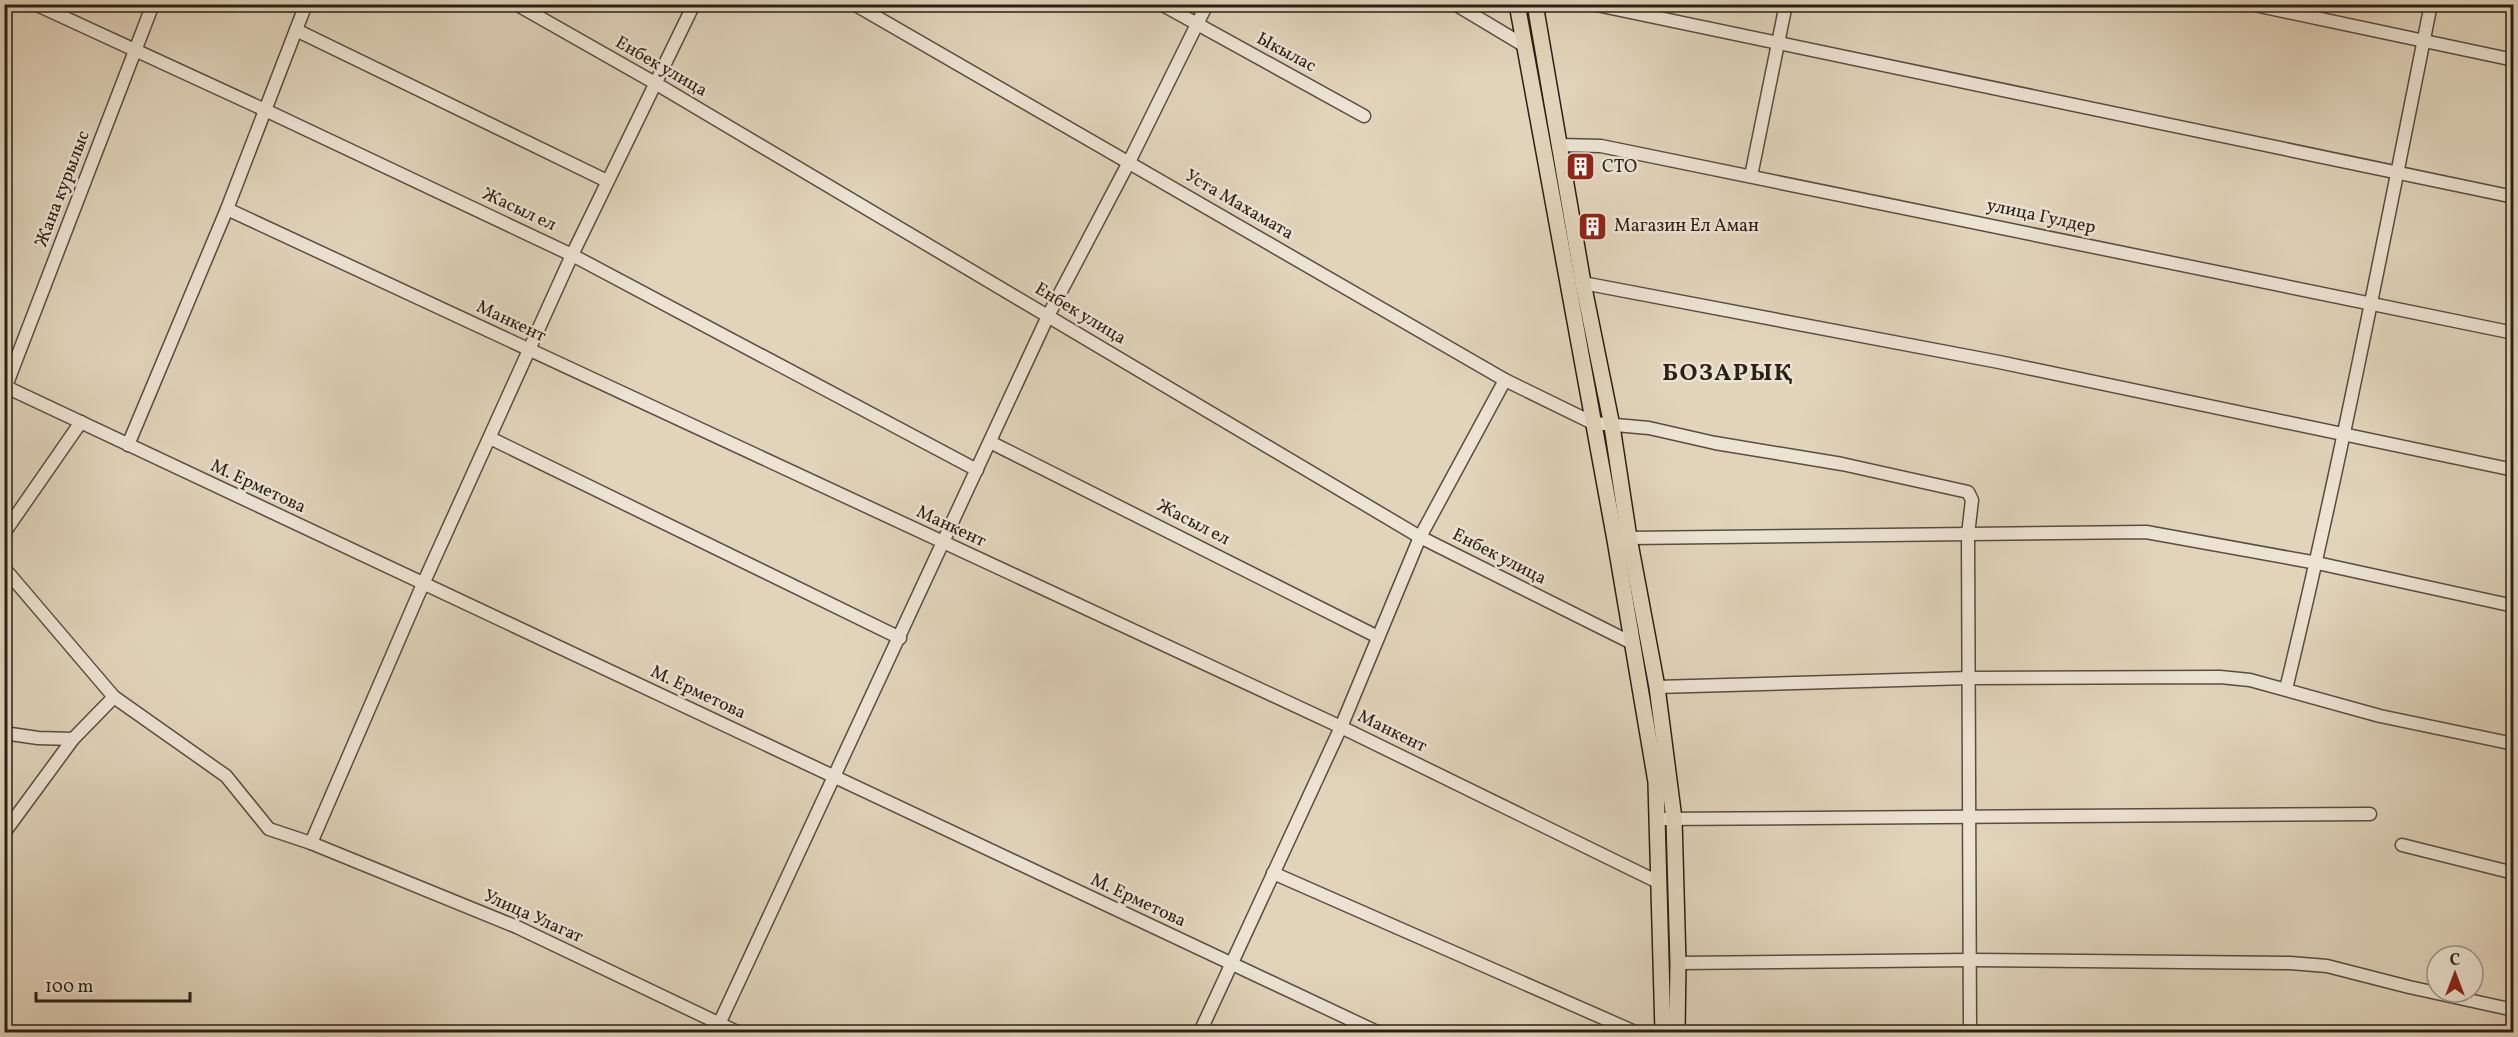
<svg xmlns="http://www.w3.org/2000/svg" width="2518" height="1037" font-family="Vollkorn,serif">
	<rect width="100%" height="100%" fill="#e1d4bb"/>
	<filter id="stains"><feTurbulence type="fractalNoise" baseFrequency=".00333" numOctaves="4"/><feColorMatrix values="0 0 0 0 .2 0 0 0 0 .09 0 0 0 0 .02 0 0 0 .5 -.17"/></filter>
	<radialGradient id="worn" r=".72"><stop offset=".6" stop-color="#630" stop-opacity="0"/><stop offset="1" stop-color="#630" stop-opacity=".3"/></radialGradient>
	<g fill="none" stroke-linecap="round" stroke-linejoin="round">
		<defs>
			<g id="minor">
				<path d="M 35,4 L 265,110 L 572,255 L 977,470"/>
				<path d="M 516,4 L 655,83 L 1420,537 L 1632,643"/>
				<path d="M 854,4 L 1505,380 L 1593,423 L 1649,428 L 1715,443 L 1842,464 L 1968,492 L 1972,500 L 1968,534 L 1970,1032"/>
				<path d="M 1161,4 L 1364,116"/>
				<path d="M 1455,4 L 1525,46"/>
				<path d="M 1592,4 L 2514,197"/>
				<path d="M 2250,4 L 2514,60"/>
				<path d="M 296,30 L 607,181"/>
				<path d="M 1560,145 L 1601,146 L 2514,333"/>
				<path d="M 1751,176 L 1786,4"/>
				<path d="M 227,209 L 1341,727 L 1658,882"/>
				<path d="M 1583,283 L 1999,362 L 2514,470"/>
				<path d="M 4,386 L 1377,1032"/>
				<path d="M 6,386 L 153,4"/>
				<path d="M 490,438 L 900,638"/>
				<path d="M 990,442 L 1378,637"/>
				<path d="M 128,445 L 227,209 L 306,4"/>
				<path d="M 4,533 L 81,422"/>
				<path d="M 1629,538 L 2146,532 L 2317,563 L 2514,606"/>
				<path d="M 4,568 L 114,697 L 226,776 L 269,829 L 311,843 L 517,927 L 737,1032"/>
				<path d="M 1657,687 L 1969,678 L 2220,677 L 2250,680 L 2380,716 L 2514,744"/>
				<path d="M 2286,689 C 2341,462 2385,233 2431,4"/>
				<path d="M 4,733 L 38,738 L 73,739 L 114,697"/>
				<path d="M 1656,819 L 2370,814"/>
				<path d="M 4,833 L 73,739"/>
				<path d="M 311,843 L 423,584 L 572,255 L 694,4"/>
				<path d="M 2402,845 L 2514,873"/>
				<path d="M 1273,873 L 1635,1032"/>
				<path d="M 1678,963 L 1970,960 L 2290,963 L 2327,966 L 2409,987 L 2514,1010"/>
				<path d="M 713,1032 L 719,1024 L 1048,316 L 1129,162 L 1207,4"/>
				<path d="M 1200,1032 L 1341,727 L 1420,537 L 1505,380"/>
			</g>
			<g id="major">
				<path d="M 1517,4 L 1615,540 L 1656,782 L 1663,1032"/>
				<path d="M 1535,4 L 1583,283 L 1612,426 L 1629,538 L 1657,687 L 1674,819 L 1678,963 L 1677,1032"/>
			</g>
		</defs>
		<!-- minor casing -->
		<use href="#minor" stroke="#584d3f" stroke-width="15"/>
		<!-- major casing -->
		<use href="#major" stroke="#2a2016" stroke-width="18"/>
		<!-- minor -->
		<use href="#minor" stroke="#ece3d3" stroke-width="12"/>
		<!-- major -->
		<use href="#major" stroke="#e1d4bb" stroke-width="15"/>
	</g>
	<!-- icons -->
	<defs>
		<symbol id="building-square" viewBox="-11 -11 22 22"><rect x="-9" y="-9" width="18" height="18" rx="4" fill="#8f2418" stroke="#ece3d3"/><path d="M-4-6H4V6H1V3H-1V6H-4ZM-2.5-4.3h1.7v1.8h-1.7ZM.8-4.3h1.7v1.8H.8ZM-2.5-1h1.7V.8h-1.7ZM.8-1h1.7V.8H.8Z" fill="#fff"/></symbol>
	</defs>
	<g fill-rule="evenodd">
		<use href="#building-square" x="1564" y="150" width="33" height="33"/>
		<use href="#building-square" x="1576" y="210" width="33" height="33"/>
	</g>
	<g text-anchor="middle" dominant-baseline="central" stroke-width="5" stroke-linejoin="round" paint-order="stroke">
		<!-- street labels -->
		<g font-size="18" fill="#2a2016" stroke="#ece3d3">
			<text transform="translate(1286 53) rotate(28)">Ыкылас</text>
			<text transform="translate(661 67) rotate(30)">Енбек улица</text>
			<text transform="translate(63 189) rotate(-69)">Жана курылыс</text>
			<text transform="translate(1239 205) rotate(30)">Уста Махамата</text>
			<text transform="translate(519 210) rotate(25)">Жасыл ел</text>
			<text transform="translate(2041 217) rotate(12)">улица Гулдер</text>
			<text transform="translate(1080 314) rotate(31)">Енбек улица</text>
			<text transform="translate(511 322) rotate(25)">Манкент</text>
			<text transform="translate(258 487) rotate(25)">М. Ерметова</text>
			<text transform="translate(1193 523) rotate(27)">Жасыл ел</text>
			<text transform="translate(951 527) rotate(25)">Манкент</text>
			<text transform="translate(1499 557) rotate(27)">Енбек улица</text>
			<text transform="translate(698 693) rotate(25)">М. Ерметова</text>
			<text transform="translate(1392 732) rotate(26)">Манкент</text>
			<text transform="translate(1138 901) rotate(25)">М. Ерметова</text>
			<text transform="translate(533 917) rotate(24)">Улица Улагат</text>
		</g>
		<!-- poi labels -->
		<g font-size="18" fill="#2a2016" stroke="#ece3d3" text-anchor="start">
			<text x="1602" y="167">СТО</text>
			<text x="1614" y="226">Магазин Ел Аман</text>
		</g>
		<!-- district labels -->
		<g font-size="24" font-weight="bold" letter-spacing="1.5" fill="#2a2016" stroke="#ece3d3">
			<text x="1728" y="374">БОЗАРЫҚ</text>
		</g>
	</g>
	<!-- margin -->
	<rect width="2518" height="1037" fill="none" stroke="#e1d4bb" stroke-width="24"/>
	<rect x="6" y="6" width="2506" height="1025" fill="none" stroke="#2a2016" stroke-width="3"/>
	<rect x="12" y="12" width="2494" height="1013" fill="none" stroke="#2a2016" stroke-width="1.5"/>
	<!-- north arrow -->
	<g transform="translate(2455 974)"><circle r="28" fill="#ece3d3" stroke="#9e9587" stroke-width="1.5"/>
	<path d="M0-4.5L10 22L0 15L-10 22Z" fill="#8f2418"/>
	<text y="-9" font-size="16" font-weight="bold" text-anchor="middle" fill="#2a2016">С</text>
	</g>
	<!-- scale -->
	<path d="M36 992v9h154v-9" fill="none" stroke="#2a2016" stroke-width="3"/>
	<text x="45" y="992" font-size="18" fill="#2a2016" stroke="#ece3d3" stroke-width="4.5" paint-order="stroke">100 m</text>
	<rect width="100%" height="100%" filter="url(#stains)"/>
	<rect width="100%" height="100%" fill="url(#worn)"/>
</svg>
